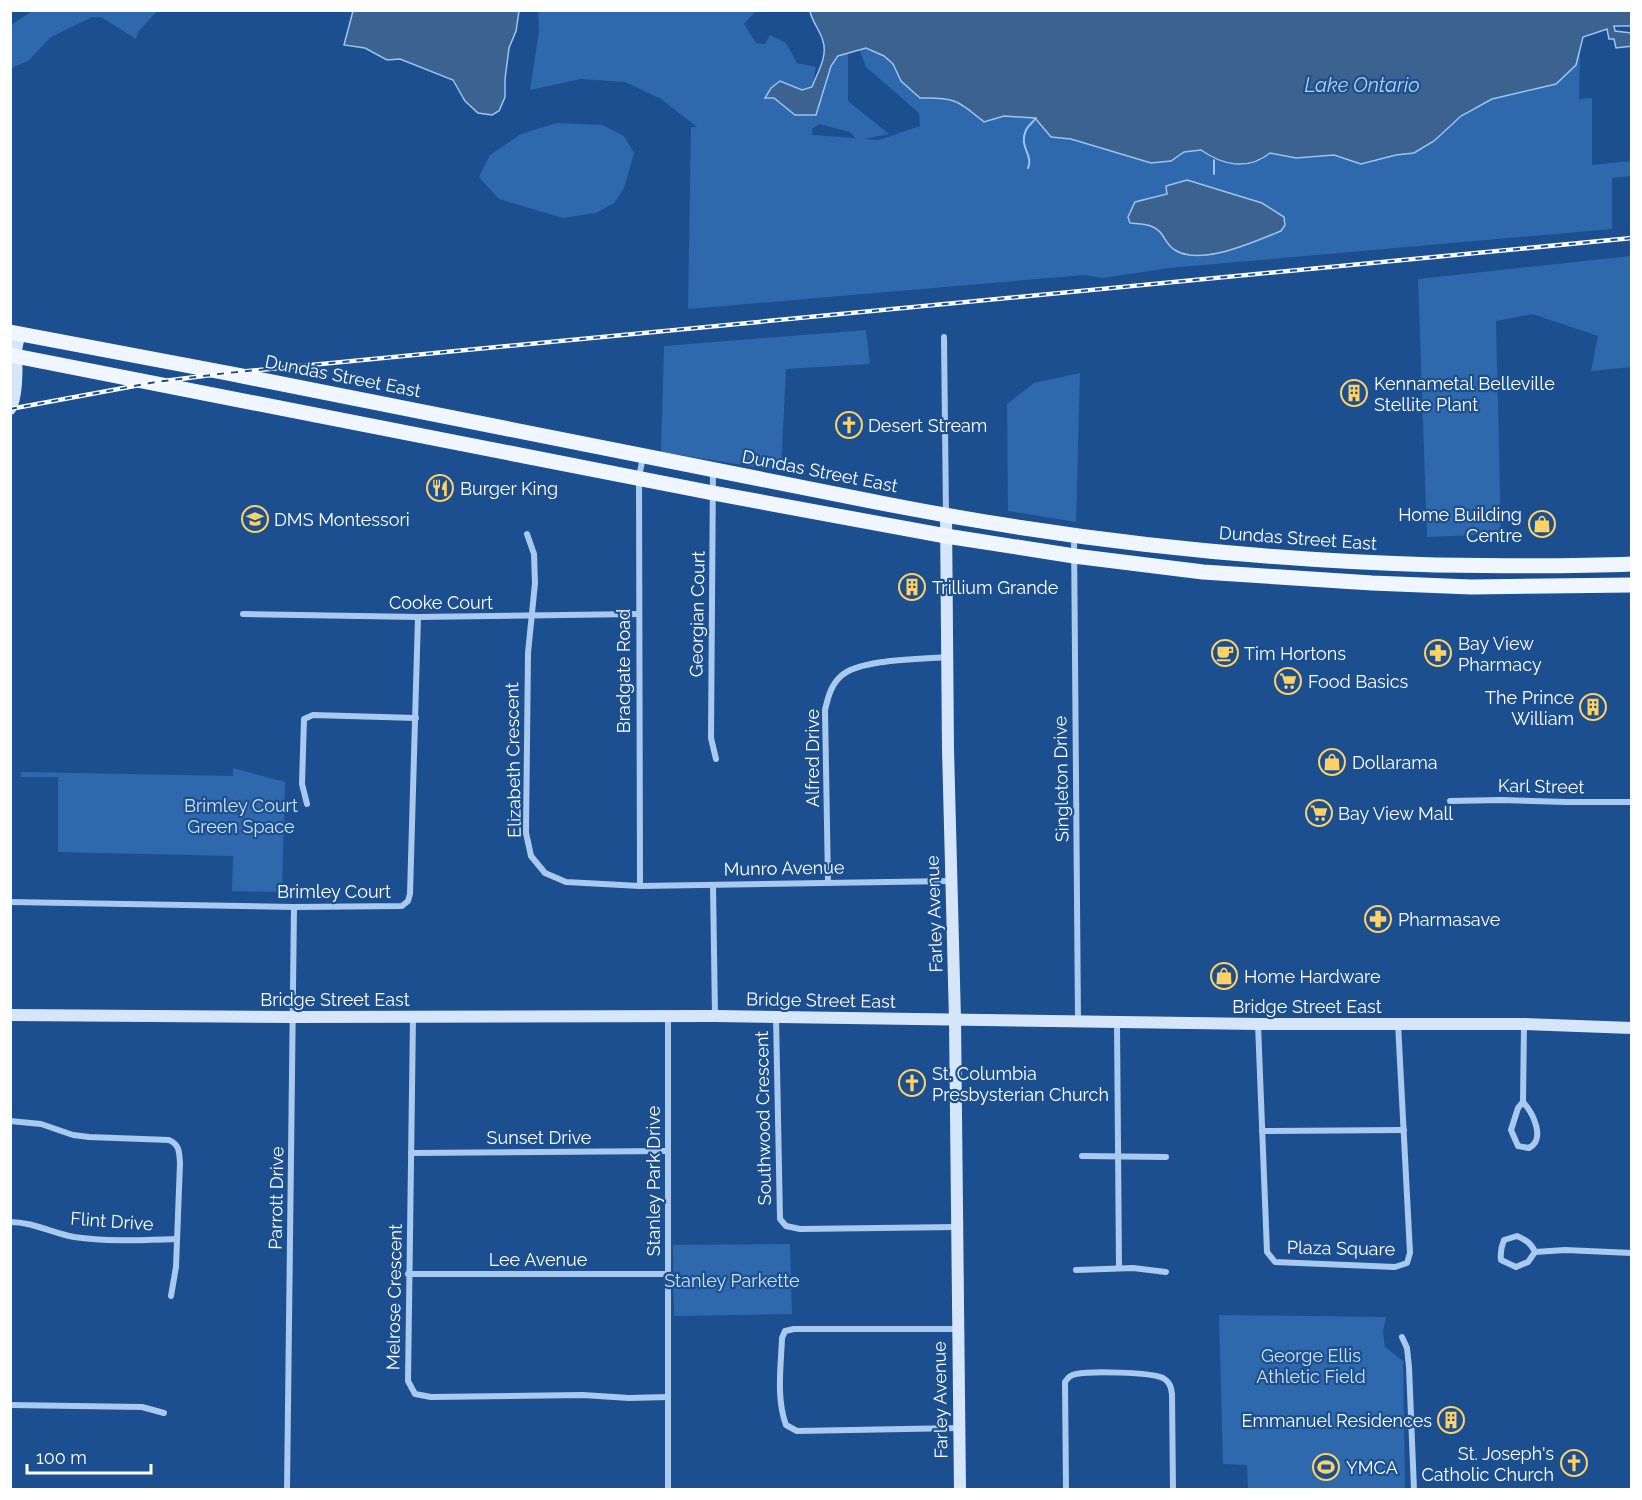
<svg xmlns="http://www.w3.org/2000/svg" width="1642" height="1500" font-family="Raleway,sans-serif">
	<rect width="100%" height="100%" fill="#1b4f8f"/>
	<!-- green -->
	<g fill="#2e69ad" fill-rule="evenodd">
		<path d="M 34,10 L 157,10 L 157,11 L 138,32 L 136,39 L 101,17 L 92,17 L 51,37 L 28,61 L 11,68 L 11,25 Z"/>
		<path d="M 538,11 L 756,11 L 744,24 L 756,43 L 765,44 L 770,35 L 786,43 L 797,63 L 816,67 L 812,87 L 802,90 L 780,81 L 774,98 L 795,115 L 816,115 C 822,93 825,62 848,52 L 848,101 L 889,134 L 864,139 L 879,140 L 920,126 L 919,113 L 866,67 L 859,49 L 866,48 L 884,56 L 893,64 L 901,81 L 920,98 C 955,97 957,100 984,122 L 1004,116 L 1036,118 L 1051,137 L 1071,138 L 1171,161 L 1184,152 L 1201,150 L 1214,160 L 1262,160 L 1270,153 L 1296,158 L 1334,155 L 1361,164 L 1396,155 L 1414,153 L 1434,141 L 1461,116 L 1492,99 L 1556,84 L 1576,65 L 1580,51 L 1579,99 L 1592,98 L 1592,165 L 1631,161 L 1631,176 L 1612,178 L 1612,229 L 1169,268 L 1103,278 L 1084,275 L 688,309 L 691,127 L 697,127 L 661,99 L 625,82 L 581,79 L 530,90 L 539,31 ZM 819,124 L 850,132 L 855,138 L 812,135 L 812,129 Z"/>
		<path d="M 557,123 L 602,125 L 624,136 L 634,153 L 624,188 L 614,203 L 596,213 L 563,218 L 499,199 L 479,177 L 490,155 L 521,134 Z"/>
		<path d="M 1631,256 L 1631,367 L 1591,371 L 1598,336 L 1532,314 L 1496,321 L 1501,534 L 1427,537 L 1418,279 Z"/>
		<path d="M 866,330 L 870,364 L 786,369 L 781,471 L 661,452 L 664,346 Z"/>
		<path d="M 1080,373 L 1076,522 L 1008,511 L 1007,404 L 1034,383 Z"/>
		<path d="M 233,768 L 285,782 L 282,892 L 232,891 L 233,856 L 58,852 L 58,777 L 21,777 L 21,772 L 233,776 Z"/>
		<path d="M 790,1244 L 792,1314 L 674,1316 L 673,1245 Z"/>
		<path d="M 1219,1315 L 1386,1317 L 1383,1332 L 1385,1347 L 1403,1361 L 1405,1489 L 1248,1489 L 1247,1465 L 1223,1464 Z"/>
	</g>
	<!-- water -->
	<g fill="#3c6290" stroke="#9cc4f0" stroke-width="1.5">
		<path d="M 353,11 L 519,11 L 516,31 L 509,48 L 505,79 L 505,97 L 499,111 L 492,115 L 478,113 L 465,101 L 453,80 L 400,59 L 387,60 L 365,48 L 344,45 Z"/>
		<path d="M 810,11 L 1631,10 L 1631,26 L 1614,26 L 1615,31 L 1631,33 L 1632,46 L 1616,48 L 1614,39 L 1609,39 L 1607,29 L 1583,37 L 1576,65 L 1556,84 L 1492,99 L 1461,116 L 1434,141 L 1414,153 L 1396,155 L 1361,164 L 1334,155 L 1296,158 L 1270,153 C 1248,171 1222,165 1201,150 L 1184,152 L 1171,161 L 1151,163 L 1071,139 L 1051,137 L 1035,118 L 1004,116 L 984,122 C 957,100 955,97 920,98 L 901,81 L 893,64 L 884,56 L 866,48 L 838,56 L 831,66 L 816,115 L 795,115 L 774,98 L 765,98 L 771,88 L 780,81 L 802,90 L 812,87 C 817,73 828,57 823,41 C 820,30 812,22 810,11 Z"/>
		<path d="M 1187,180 L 1262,203 L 1284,217 L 1285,225 L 1281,231 C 1255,241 1201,267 1175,250 C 1169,247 1166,241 1163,236 C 1156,224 1143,224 1130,223 L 1128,217 L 1135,202 L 1167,194 L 1166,186 Z"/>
	</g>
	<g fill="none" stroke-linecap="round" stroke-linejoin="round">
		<!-- stream -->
		<g stroke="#9cc4f0" stroke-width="2">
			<path d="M 1028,168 C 1034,155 1018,147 1026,130 C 1028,126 1033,122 1036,118"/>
			<path d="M 1214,174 L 1214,160"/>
		</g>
		<!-- street -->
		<g stroke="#a9c9ee" stroke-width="6">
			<path d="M 944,337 L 946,515"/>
			<path d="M 713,469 L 711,738 L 716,759"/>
			<path d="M 527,534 L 534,554 L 535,583 L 528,653 L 526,833 L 531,856 L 545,873 L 566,882 L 640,886 L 951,881"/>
			<path d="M 1074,536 L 1078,1021"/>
			<path d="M 243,614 L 418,617 L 638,614"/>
			<path d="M 1450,801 L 1501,800 L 1566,802 L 1632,802"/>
			<path d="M 307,804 L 302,784 L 304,719 L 313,715 L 416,718"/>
			<path d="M 828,882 L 825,710 C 828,697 831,685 841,676 C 859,659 921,659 947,657"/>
			<path d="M 713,885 L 715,1016"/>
			<path d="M 640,886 L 639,477 L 643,457"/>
			<path d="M 10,902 L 294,907 L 402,906 L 408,901 L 410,894 L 418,617"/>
			<path d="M 413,1017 L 408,1381 L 415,1394 L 431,1397 L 583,1395 L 629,1398 L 668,1397"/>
			<path d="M 668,1017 L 668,1490"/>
			<path d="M 776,1017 L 780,1219 L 786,1226 L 800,1229 L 957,1227"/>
			<path d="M 1117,1023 L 1119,1268"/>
			<path d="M 1258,1024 L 1267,1252 L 1275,1262 L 1395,1267 L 1407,1263 L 1410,1253 L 1398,1023"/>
			<path d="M 1523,1102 C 1533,1113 1546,1139 1529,1148 L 1518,1146 L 1511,1130 L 1518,1108 L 1523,1102 L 1524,1024"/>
			<path d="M 10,1121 L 41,1124 L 73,1135 L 89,1137 L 169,1140 C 180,1145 179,1152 180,1163 L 176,1267 L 171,1296"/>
			<path d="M 1262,1131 L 1404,1130"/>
			<path d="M 411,1153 L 668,1151"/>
			<path d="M 1082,1156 L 1166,1157"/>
			<path d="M 10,1222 C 33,1222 52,1233 74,1237 C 108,1242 143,1240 177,1239"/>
			<path d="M 1517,1236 C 1526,1240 1531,1243 1535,1252 L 1528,1262 L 1516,1267 L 1501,1260 C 1500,1252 1501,1247 1504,1240 Z"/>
			<path d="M 1535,1252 L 1565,1250 L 1632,1253"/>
			<path d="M 1076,1270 L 1133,1268 L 1166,1272"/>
			<path d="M 408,1274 L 667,1274"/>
			<path d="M 957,1329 L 794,1329 L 785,1331 L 782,1338 C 781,1366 776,1398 786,1425 L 797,1431 L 959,1428"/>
			<path d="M 1402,1337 L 1407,1348 L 1409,1367 L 1414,1490"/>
			<path d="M 10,1405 L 142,1407 L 164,1413"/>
			<path d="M 287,1490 L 294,907"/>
			<path d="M 1066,1490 L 1065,1382 C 1068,1378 1070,1375 1076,1374 C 1090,1371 1150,1372 1163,1378 C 1170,1382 1171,1387 1172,1394 L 1173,1490"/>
		</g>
		<!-- secondary -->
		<g stroke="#d6e6fa" stroke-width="12">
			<path d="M 10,409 C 17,398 17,369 16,357 C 15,350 18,341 20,333"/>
			<path d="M 946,516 L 948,749 L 955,1020 L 960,1490"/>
			<path d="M 10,1015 L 293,1017 L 715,1016 L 1258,1024 L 1524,1024 L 1632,1028"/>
		</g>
		<!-- primary -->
		<g stroke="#f0f6ff" stroke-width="15">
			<path d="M 10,332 L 227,373 L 891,505 C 1071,540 1253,560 1436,565 C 1501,566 1566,567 1632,564"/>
			<path d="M 10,355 L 713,493 L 946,536 L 1074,556 L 1203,572 L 1372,583 L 1471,587 L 1632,585"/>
		</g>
		<defs>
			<path id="rail" d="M 10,409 L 156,382 L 227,373 L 1632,238"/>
		</defs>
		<!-- rail casing -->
		<use href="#rail" stroke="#fff" stroke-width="4.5"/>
		<!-- rail -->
		<use href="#rail" stroke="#1b4f8f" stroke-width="2" stroke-dasharray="7" stroke-linecap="butt"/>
	</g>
	<!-- icons -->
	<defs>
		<symbol id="building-ring" viewBox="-11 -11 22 22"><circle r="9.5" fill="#1b4f8f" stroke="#ffd166" stroke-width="1.5"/><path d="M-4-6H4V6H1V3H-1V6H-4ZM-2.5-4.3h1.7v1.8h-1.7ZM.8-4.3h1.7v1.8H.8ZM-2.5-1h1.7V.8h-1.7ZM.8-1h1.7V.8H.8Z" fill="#ffd166"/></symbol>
		<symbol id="church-ring" viewBox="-11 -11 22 22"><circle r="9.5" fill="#1b4f8f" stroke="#ffd166" stroke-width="1.5"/><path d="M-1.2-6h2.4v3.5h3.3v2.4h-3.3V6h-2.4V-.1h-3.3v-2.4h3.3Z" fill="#ffd166"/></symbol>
		<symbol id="restaurant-ring" viewBox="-11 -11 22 22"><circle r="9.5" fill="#1b4f8f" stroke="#ffd166" stroke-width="1.5"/><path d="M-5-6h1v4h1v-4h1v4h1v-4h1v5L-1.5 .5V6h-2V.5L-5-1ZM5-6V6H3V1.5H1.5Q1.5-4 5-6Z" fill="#ffd166"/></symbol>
		<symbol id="school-ring" viewBox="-11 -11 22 22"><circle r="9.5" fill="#1b4f8f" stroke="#ffd166" stroke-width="1.5"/><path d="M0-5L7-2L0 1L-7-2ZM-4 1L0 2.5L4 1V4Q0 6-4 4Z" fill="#ffd166"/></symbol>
		<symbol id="shop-ring" viewBox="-11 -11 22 22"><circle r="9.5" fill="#1b4f8f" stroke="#ffd166" stroke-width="1.5"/><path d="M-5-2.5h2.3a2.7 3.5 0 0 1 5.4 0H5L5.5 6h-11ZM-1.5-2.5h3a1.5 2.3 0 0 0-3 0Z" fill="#ffd166"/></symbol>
		<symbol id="cafe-ring" viewBox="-11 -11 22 22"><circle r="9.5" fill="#1b4f8f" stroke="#ffd166" stroke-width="1.5"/><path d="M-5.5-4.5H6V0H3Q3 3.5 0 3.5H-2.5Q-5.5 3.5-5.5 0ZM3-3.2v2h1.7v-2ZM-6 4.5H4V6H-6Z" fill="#ffd166"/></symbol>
		<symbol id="pharmacy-ring" viewBox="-11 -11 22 22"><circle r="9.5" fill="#1b4f8f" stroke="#ffd166" stroke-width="1.5"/><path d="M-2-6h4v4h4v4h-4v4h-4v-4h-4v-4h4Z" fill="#ffd166"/></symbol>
		<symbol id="supermarket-ring" viewBox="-11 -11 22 22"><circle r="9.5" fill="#1b4f8f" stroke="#ffd166" stroke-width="1.5"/><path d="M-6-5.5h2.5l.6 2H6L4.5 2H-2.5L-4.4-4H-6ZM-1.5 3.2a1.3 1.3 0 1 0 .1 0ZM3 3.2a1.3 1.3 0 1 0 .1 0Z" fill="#ffd166"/></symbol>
		<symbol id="stadium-ring" viewBox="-11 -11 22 22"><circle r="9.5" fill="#1b4f8f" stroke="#ffd166" stroke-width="1.5"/><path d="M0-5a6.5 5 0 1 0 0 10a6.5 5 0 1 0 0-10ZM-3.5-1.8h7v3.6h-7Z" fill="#ffd166"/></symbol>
	</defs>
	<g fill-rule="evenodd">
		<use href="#building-ring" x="1339" y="378" width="30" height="30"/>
		<use href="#church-ring" x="834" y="410" width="30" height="30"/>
		<use href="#restaurant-ring" x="425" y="473" width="30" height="30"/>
		<use href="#school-ring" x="240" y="504" width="30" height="30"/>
		<use href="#shop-ring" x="1527" y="509" width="30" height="30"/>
		<use href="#building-ring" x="897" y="572" width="30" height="30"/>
		<use href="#cafe-ring" x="1210" y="638" width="30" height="30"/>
		<use href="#pharmacy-ring" x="1423" y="638" width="30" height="30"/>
		<use href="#supermarket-ring" x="1273" y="666" width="30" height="30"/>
		<use href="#building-ring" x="1578" y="692" width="30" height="30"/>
		<use href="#shop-ring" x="1317" y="747" width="30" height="30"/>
		<use href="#supermarket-ring" x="1304" y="798" width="30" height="30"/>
		<use href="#pharmacy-ring" x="1363" y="904" width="30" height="30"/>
		<use href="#shop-ring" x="1209" y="961" width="30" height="30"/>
		<use href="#church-ring" x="897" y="1068" width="30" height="30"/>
		<use href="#building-ring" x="1436" y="1405" width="30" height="30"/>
		<use href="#church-ring" x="1559" y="1448" width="30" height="30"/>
		<use href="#stadium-ring" x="1311" y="1452" width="30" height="30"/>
	</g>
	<g text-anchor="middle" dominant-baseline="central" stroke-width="4.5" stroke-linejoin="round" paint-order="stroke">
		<!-- street labels -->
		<g font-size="18" fill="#fff" stroke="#1b4f8f">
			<text transform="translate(343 376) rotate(11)">Dundas Street East</text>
			<text transform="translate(820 471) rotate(11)">Dundas Street East</text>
			<text transform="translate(1298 538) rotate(4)">Dundas Street East</text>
			<text x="441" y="602">Cooke Court</text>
			<text transform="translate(697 614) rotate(-89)">Georgian Court</text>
			<text transform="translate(623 671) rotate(-90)">Bradgate Road</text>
			<text transform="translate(812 758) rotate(-90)">Alfred Drive</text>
			<text transform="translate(513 760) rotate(-91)">Elizabeth Crescent</text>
			<text transform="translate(1061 779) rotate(-91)">Singleton Drive</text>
			<text transform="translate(1541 786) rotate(1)">Karl Street</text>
			<text transform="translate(784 868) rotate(-1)">Munro Avenue</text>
			<text x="334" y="891">Brimley Court</text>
			<text transform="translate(934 914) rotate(-92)">Farley Avenue</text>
			<text x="335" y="999">Bridge Street East</text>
			<text transform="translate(821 1000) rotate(1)">Bridge Street East</text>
			<text x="1307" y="1006">Bridge Street East</text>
			<text transform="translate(763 1118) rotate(-91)">Southwood Crescent</text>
			<text x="539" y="1137">Sunset Drive</text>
			<text transform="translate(653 1181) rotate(-90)">Stanley Park Drive</text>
			<text transform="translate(276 1198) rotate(-89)">Parrott Drive</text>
			<text transform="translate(112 1221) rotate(4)">Flint Drive</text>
			<text transform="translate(1341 1248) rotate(1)">Plaza Square</text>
			<text x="538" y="1259">Lee Avenue</text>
			<text transform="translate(394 1297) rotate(-89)">Melrose Crescent</text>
			<text transform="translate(940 1400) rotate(-91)">Farley Avenue</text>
		</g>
		<!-- poi labels -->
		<g font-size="18" fill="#fff" stroke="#1b4f8f" text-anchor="start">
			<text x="1374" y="383">Kennametal Belleville<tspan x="1374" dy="21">Stellite Plant</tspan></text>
			<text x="868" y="425">Desert Stream</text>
			<text x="460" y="488">Burger King</text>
			<text x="1522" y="514" text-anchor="end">Home Building<tspan x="1522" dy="21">Centre</tspan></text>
			<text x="274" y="519">DMS Montessori</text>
			<text x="932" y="587">Trillium Grande</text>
			<text x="1458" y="643">Bay View<tspan x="1458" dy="21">Pharmacy</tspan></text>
			<text x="1244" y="653">Tim Hortons</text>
			<text x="1308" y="681">Food Basics</text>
			<text x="1574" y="697" text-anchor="end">The Prince<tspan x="1574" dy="21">William</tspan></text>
			<text x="1352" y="762">Dollarama</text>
			<text x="1338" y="813">Bay View Mall</text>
			<text x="1398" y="919">Pharmasave</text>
			<text x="1244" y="976">Home Hardware</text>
			<text x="932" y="1073">St. Columbia<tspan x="932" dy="21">Presbysterian Church</tspan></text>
			<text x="1432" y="1420" text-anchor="end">Emmanuel Residences</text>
			<text x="1554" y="1453" text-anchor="end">St. Joseph's<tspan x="1554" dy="21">Catholic Church</tspan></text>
			<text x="1346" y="1467">YMCA</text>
		</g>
		<!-- park labels -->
		<g font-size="18" fill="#cfe3fa" stroke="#1b4f8f">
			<text x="241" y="805">Brimley Court<tspan x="241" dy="21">Green Space</tspan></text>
			<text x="732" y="1280">Stanley Parkette</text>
			<text x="1311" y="1355">George Ellis<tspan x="1311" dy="21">Athletic Field</tspan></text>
		</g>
		<!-- water labels -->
		<g font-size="20" font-style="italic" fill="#b5d3f5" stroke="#1b4f8f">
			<text x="1362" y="85">Lake Ontario</text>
		</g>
	</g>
	<!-- border -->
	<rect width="1642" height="1500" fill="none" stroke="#ffffff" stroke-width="24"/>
	<!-- scale -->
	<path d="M27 1464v9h124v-9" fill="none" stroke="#ffffff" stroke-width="3"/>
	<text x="36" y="1464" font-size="18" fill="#ffffff" stroke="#1b4f8f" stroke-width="4.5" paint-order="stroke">100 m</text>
</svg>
